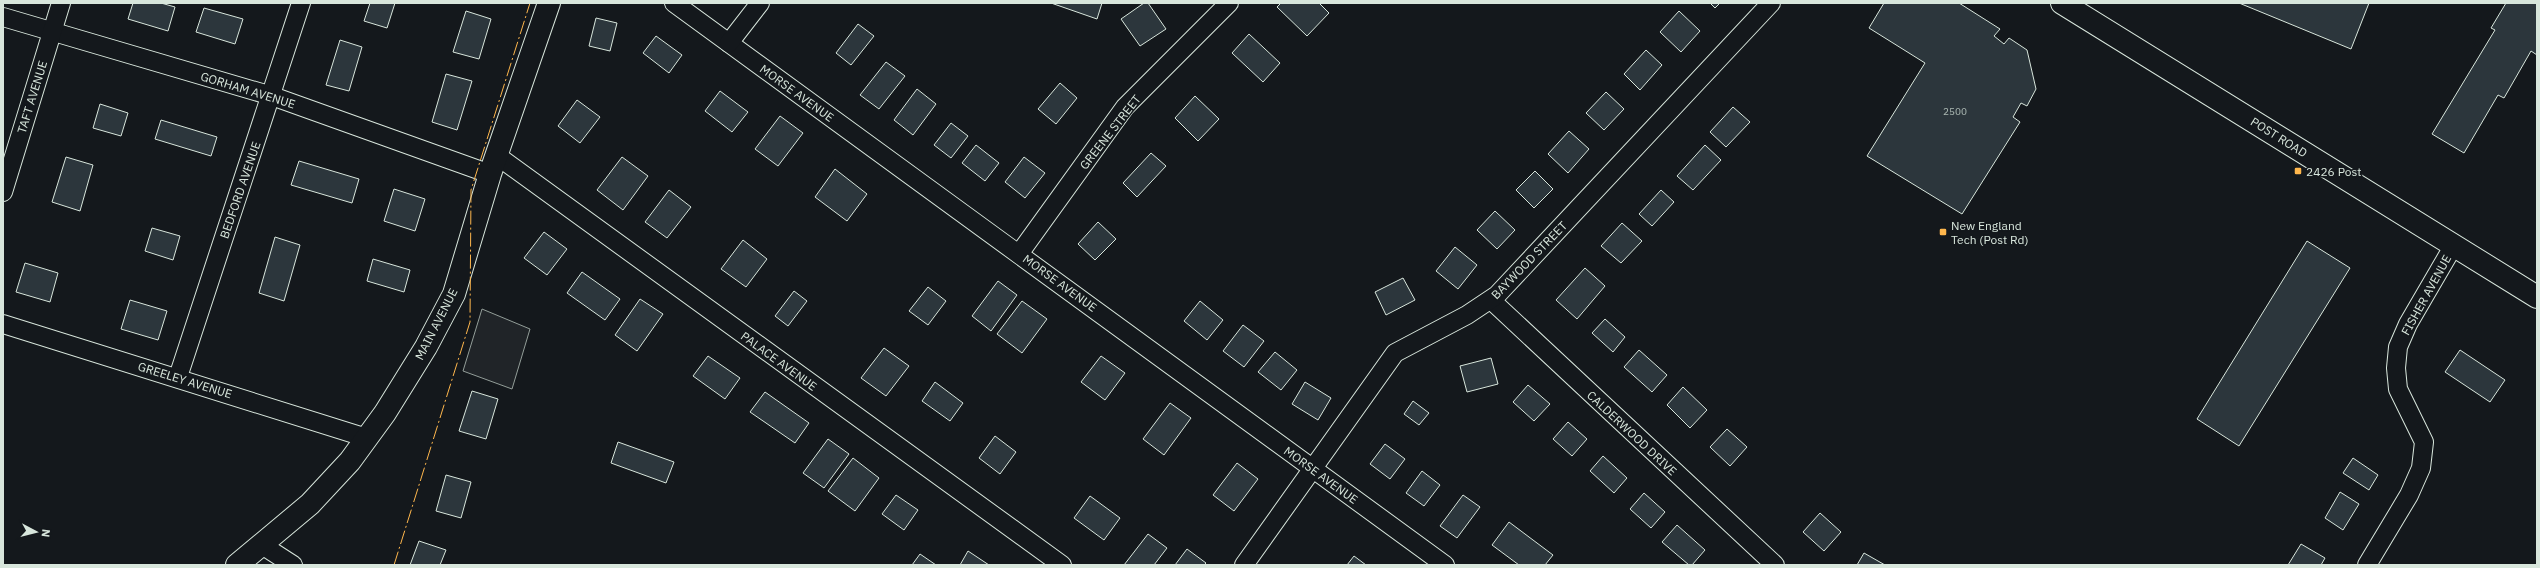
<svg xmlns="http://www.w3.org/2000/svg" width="2540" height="568" font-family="'IBM Plex Sans',sans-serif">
	<rect width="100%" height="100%" fill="#14181c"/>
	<!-- green -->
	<path fill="#202428" stroke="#939e99" d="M 482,309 L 530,329 L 512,389 L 463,371 Z"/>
	<!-- building -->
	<g fill="#2c363c" stroke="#d8e6dc">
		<path d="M 133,3 L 161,3 L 175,7 L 168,31 L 128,19 Z"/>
		<path d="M 370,3 L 395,3 L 387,28 L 364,21 Z"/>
		<path d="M 1051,3 L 1102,3 L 1097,19 Z"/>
		<path d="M 1144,3 L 1148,3 L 1166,29 L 1140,46 L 1121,19 Z"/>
		<path d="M 1281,3 L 1319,3 L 1329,13 L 1307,36 L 1277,7 Z"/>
		<path d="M 1710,3 L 1720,3 L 1715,8 Z"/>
		<path d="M 1884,3 L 1959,3 L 2000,29 L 1994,36 L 2004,44 L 2009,38 L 2027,50 L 2036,89 L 2027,106 L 2021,103 L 2013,117 L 2020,122 L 1962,214 L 1867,156 L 1925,63 L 1869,28 Z"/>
		<path d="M 2239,3 L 2369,3 L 2351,49 Z"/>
		<path d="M 2506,3 L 2537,3 L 2537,55 L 2531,51 L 2504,98 L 2498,95 L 2464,153 L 2432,134 L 2495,30 L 2491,28 Z"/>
		<path d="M 204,8 L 243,19 L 235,44 L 196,32 Z"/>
		<path d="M 466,11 L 491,19 L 479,59 L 453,52 Z"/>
		<path d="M 1679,11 L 1700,31 L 1681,52 L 1660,32 Z"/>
		<path d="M 596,18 L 617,23 L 610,51 L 589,46 Z"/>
		<path d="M 858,24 L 874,36 L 851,65 L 836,53 Z"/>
		<path d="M 1249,34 L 1280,63 L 1263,82 L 1232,53 Z"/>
		<path d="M 656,36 L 682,55 L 669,73 L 643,53 Z"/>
		<path d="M 340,40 L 362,47 L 349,91 L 326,85 Z"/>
		<path d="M 1646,50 L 1662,65 L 1640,90 L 1624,74 Z"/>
		<path d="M 886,62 L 905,76 L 879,109 L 860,95 Z"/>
		<path d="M 446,74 L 472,81 L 457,130 L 432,122 Z"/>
		<path d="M 1060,83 L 1077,98 L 1056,124 L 1038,109 Z"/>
		<path d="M 917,89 L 936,104 L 913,135 L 894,120 Z"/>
		<path d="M 720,91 L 748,112 L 732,132 L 705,111 Z"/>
		<path d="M 1606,92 L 1624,109 L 1604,130 L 1586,113 Z"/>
		<path d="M 1195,96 L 1219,119 L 1198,141 L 1175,118 Z"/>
		<path d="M 577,100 L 600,117 L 580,143 L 558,126 Z"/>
		<path d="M 100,104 L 128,113 L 121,136 L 93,128 Z"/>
		<path d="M 1733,107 L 1750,122 L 1726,147 L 1710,132 Z"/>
		<path d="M 780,116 L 803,133 L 778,166 L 755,149 Z"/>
		<path d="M 161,120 L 217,137 L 211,156 L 155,139 Z"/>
		<path d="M 951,123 L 968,136 L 951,158 L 934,145 Z"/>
		<path d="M 1569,131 L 1589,149 L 1568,173 L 1548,154 Z"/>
		<path d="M 976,145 L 999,163 L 985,181 L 962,163 Z"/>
		<path d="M 1705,145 L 1721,160 L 1693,190 L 1677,176 Z"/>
		<path d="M 1151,153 L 1166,166 L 1137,197 L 1123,183 Z"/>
		<path d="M 66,157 L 93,165 L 80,211 L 52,202 Z"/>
		<path d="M 622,157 L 648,176 L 623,210 L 597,190 Z"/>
		<path d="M 1024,157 L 1045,173 L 1025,198 L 1005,182 Z"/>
		<path d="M 299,161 L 359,179 L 352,203 L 291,185 Z"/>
		<path d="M 835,169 L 867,194 L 847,221 L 815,197 Z"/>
		<path d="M 1535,171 L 1553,189 L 1534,208 L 1516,190 Z"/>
		<path d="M 394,189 L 425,199 L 415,231 L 384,221 Z"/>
		<path d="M 669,190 L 691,207 L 667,238 L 645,222 Z"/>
		<path d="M 1661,190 L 1674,202 L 1652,226 L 1639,214 Z"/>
		<path d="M 1495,211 L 1515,230 L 1497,249 L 1477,230 Z"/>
		<path d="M 1098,222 L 1116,239 L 1095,260 L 1078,244 Z"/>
		<path d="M 1622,223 L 1642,241 L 1621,263 L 1601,246 Z"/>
		<path d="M 152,228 L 180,236 L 173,260 L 145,251 Z"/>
		<path d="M 544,232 L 567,249 L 547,275 L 524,258 Z"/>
		<path d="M 275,237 L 300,245 L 284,301 L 259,293 Z"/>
		<path d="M 743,240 L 767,259 L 746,287 L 721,269 Z"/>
		<path d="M 2307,241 L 2350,268 L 2239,446 L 2197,419 Z"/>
		<path d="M 1455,247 L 1477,265 L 1458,289 L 1436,271 Z"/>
		<path d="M 373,259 L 410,270 L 404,292 L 367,281 Z"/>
		<path d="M 25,263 L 58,273 L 50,302 L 16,292 Z"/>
		<path d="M 1585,268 L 1605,286 L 1577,319 L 1556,300 Z"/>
		<path d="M 582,272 L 620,299 L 605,320 L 567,293 Z"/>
		<path d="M 1403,278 L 1415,300 L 1386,315 L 1375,292 Z"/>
		<path d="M 998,281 L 1017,295 L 991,331 L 972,316 Z"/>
		<path d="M 928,287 L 946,301 L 928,325 L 909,311 Z"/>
		<path d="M 794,291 L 807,301 L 788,326 L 775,316 Z"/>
		<path d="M 640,299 L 663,314 L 637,351 L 615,335 Z"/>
		<path d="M 130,300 L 167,311 L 158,340 L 121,329 Z"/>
		<path d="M 1022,301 L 1047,319 L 1022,353 L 997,334 Z"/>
		<path d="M 1200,301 L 1223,320 L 1207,340 L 1184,321 Z"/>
		<path d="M 1605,319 L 1625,337 L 1613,352 L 1592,333 Z"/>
		<path d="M 1243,325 L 1264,341 L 1244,367 L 1223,351 Z"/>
		<path d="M 884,348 L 909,366 L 886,396 L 861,378 Z"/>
		<path d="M 1639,350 L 1667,375 L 1652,392 L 1624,367 Z"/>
		<path d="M 2460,350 L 2505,380 L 2490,402 L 2445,372 Z"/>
		<path d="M 1275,352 L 1297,370 L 1281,390 L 1258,372 Z"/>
		<path d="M 708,356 L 740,378 L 725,399 L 693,376 Z"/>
		<path d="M 1101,356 L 1125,373 L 1105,400 L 1081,382 Z"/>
		<path d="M 1491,358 L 1498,384 L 1467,392 L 1460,366 Z"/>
		<path d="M 935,382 L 963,403 L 950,421 L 922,401 Z"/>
		<path d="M 1305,382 L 1331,398 L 1318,420 L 1292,404 Z"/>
		<path d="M 1528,385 L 1550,404 L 1534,421 L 1513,402 Z"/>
		<path d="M 1683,387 L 1707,410 L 1690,428 L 1667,405 Z"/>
		<path d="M 472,391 L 498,399 L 486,439 L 459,431 Z"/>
		<path d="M 765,392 L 809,423 L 795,443 L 750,412 Z"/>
		<path d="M 1413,401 L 1429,413 L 1419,425 L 1404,414 Z"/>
		<path d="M 1170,403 L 1191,418 L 1164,455 L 1143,439 Z"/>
		<path d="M 1568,422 L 1587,439 L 1572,456 L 1553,439 Z"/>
		<path d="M 1727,429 L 1747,447 L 1730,466 L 1710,447 Z"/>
		<path d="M 995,436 L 1016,452 L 1000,474 L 979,458 Z"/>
		<path d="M 828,439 L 849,454 L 824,488 L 803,473 Z"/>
		<path d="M 618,442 L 674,462 L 666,483 L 611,463 Z"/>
		<path d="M 1385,444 L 1405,459 L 1390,479 L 1370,464 Z"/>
		<path d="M 1603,456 L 1627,478 L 1614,493 L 1590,471 Z"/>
		<path d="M 853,458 L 879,478 L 855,511 L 828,491 Z"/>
		<path d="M 2353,458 L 2378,475 L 2369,490 L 2343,473 Z"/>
		<path d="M 1237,463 L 1258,479 L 1234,511 L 1213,495 Z"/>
		<path d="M 1422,471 L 1440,485 L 1424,506 L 1406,493 Z"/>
		<path d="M 446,475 L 471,482 L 461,518 L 436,511 Z"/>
		<path d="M 2340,492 L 2359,504 L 2343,530 L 2325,518 Z"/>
		<path d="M 1644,493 L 1665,512 L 1651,528 L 1630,509 Z"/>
		<path d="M 896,495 L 918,510 L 904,530 L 882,514 Z"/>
		<path d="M 1463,495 L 1480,507 L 1457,538 L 1440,526 Z"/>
		<path d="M 1090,496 L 1120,518 L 1104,540 L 1074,518 Z"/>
		<path d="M 1820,513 L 1841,532 L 1824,551 L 1803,532 Z"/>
		<path d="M 1509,522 L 1553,555 L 1545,565 L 1519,565 L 1492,545 Z"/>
		<path d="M 1677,525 L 1705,550 L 1692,565 L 1689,565 L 1662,542 Z"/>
		<path d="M 1148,534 L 1167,548 L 1154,565 L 1124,565 Z"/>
		<path d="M 419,541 L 446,550 L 440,565 L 410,565 Z"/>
		<path d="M 2301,544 L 2325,558 L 2321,565 L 2288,565 Z"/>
		<path d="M 1187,549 L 1206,563 L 1204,565 L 1175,565 Z"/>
		<path d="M 968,551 L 989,565 L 960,565 Z"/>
		<path d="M 1864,553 L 1885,565 L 1857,565 Z"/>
		<path d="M 920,554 L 936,565 L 912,565 Z"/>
		<path d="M 1354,556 L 1366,565 L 1347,565 Z"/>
	</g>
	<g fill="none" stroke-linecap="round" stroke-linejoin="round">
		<defs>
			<g id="street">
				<path d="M 674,3 L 1445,565"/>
				<path d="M 3,17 L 272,96 L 490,174"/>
				<path d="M 729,43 L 760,3"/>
				<path d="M 496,155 L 1062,565"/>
				<path d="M 3,192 L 61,3"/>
				<path d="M 1019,254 L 1125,107 L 1229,3"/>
				<path d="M 1491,300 L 1775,565"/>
				<path d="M 3,324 L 367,438"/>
				<path d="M 178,377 L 301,3"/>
				<path d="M 262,545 L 293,565"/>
				<path d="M 1244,565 L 1395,353 L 1467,315 L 1497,295 L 1771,3"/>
				<path d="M 2367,565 L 2409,495 L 2421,468 L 2424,442 L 2398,389 L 2396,368 L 2398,347 L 2408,324 L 2454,245"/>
			</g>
			<g id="primary">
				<path d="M 2062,3 L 2537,297"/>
				<path d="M 237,565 L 310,504 L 350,461 L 385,413 L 426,347 L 454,294 L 490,174 L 549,3"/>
			</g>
		</defs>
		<!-- street casing -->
		<use href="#street" stroke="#d8e6dc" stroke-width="20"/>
		<!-- primary casing -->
		<use href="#primary" stroke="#d8e6dc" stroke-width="24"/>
		<!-- street -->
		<use href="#street" stroke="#14181c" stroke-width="18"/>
		<!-- primary -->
		<use href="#primary" stroke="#14181c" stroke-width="22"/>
		<!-- power -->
		<path stroke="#ffb74d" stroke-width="1" stroke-dasharray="14 3 2 3" stroke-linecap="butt" d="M 394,565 L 470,322 L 471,190 L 530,3"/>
	</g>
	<!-- markers -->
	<g fill="#ffb74d" stroke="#14181c" stroke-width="1.5">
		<rect x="2294" y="167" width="8" height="8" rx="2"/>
		<rect x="1939" y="228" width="8" height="8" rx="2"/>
	</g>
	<g text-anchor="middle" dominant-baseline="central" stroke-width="3" stroke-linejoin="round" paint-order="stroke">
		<!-- number labels -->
		<g font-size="10" fill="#adbab4">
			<text x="1955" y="111">2500</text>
		</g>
		<!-- street labels -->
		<g font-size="12" fill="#d8e6dc" stroke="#14181c">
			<text transform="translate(248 90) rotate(17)">GORHAM AVENUE</text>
			<text transform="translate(797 93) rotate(36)">MORSE AVENUE</text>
			<text transform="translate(32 97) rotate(-73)">TAFT AVENUE</text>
			<text transform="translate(1110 132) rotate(-52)">GREENE STREET</text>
			<text transform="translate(2279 137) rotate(32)">POST ROAD</text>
			<text transform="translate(240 190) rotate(-71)">BEDFORD AVENUE</text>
			<text transform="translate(1529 260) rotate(-46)">BAYWOOD STREET</text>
			<text transform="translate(1060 283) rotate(36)">MORSE AVENUE</text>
			<text transform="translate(2426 295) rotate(-61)">FISHER AVENUE</text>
			<text transform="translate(436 324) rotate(-63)">MAIN AVENUE</text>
			<text transform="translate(779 361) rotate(36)">PALACE AVENUE</text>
			<text transform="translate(185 380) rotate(17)">GREELEY AVENUE</text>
			<text transform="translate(1632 433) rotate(43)">CALDERWOOD DRIVE</text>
			<text transform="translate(1321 475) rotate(36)">MORSE AVENUE</text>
		</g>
		<!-- poi labels -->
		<g font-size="12" fill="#d8e6dc" stroke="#14181c" text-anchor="start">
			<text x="2306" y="171">2426 Post</text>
			<text x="1951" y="225">New England<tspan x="1951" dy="14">Tech (Post Rd)</tspan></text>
		</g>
	</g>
	<!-- border -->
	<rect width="2540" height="568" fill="none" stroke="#d8e6dc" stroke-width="8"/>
	<!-- north arrow -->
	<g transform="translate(36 532) rotate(97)" stroke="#14181c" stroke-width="3" paint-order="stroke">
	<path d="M0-3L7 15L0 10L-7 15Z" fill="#d8e6dc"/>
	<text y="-6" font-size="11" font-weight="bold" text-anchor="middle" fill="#d8e6dc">N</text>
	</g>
</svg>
